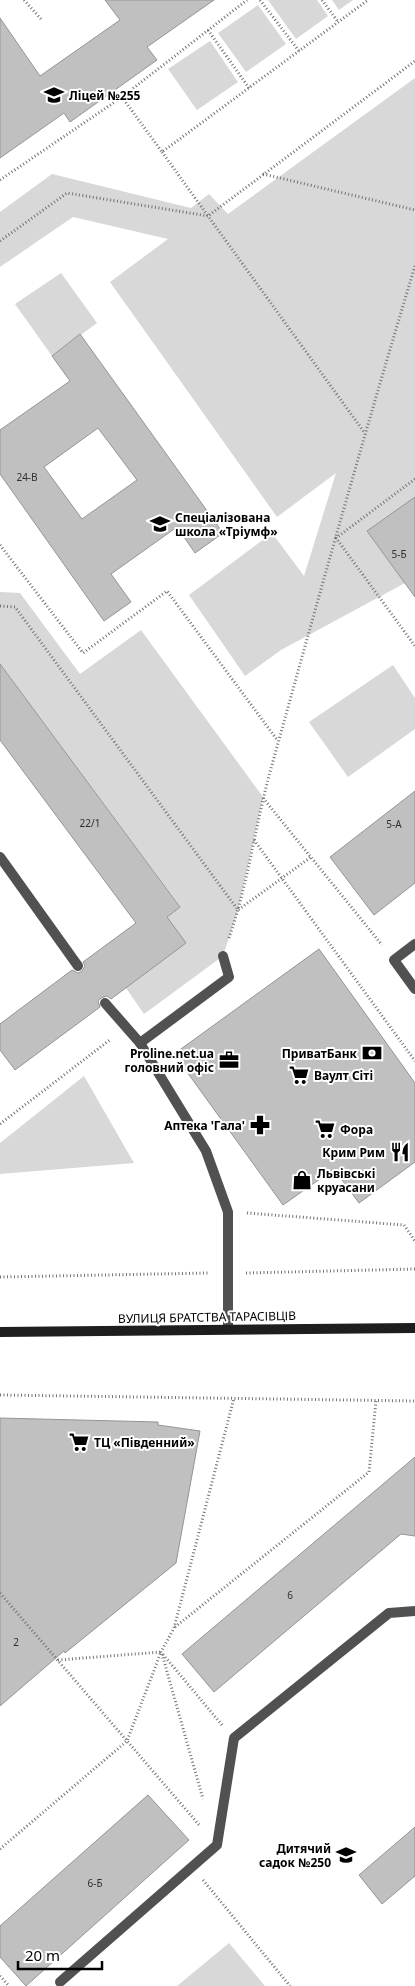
<svg xmlns="http://www.w3.org/2000/svg" width="415" height="1986" font-family="'Noto Sans',sans-serif">
	<rect width="100%" height="100%" fill="#fff"/>
	<!-- green -->
	<g fill="#d8d8d8">
		<path d="M 268,0 L 317,0 L 328,16 L 296,39 Z"/>
		<path d="M 332,0 L 353,0 L 339,10 Z"/>
		<path d="M 258,5 L 286,44 L 246,72 L 218,33 Z"/>
		<path d="M 210,41 L 238,82 L 197,110 L 168,69 Z"/>
		<path d="M 415,78 L 415,497 L 405,583 L 281,650 L 245,676 L 189,595 L 272,533 L 304,576 L 336,473 L 277,517 L 110,282 L 168,239 L 73,217 L 0,267 L 0,212 L 52,174 L 191,208 L 209,194 L 228,214 Z"/>
		<path d="M 61,273 L 97,323 L 52,356 L 15,304 Z"/>
		<path d="M 0,592 L 20,593 L 80,674 L 141,630 L 263,797 L 238,910 L 223,956 L 144,1014 L 126,988 L 167,917 L 180,906 L 0,664 Z"/>
		<path d="M 393,665 L 415,698 L 415,729 L 348,777 L 309,722 Z"/>
		<path d="M 84,1076 L 134,1163 L 0,1174 L 0,1143 Z"/>
		<path d="M 229,1943 L 265,1986 L 177,1986 Z"/>
	</g>
	<!-- building -->
	<g fill="#c0c0c0" stroke="#959595" fill-rule="evenodd">
		<path d="M 105,0 L 214,0 L 147,47 L 157,60 L 70,122 L 64,113 L 0,158 L 0,18 L 40,76 L 120,20 Z"/>
		<path d="M 80,334 L 223,533 L 195,553 L 177,527 L 111,574 L 131,602 L 104,621 L 0,474 L 0,430 L 70,381 L 52,356 ZM 98,428 L 137,480 L 82,519 L 44,467 Z"/>
		<path d="M 415,497 L 415,597 L 367,531 Z"/>
		<path d="M 0,664 L 180,907 L 167,917 L 186,943 L 111,999 L 107,996 L 101,998 L 98,1001 L 100,1007 L 15,1070 L 0,1050 L 0,1024 L 72,970 L 78,973 L 82,971 L 85,966 L 83,962 L 136,923 L 0,740 Z"/>
		<path d="M 415,791 L 415,883 L 374,915 L 330,857 Z"/>
		<path d="M 319,949 L 415,1083 L 415,1162 L 359,1203 L 334,1169 L 283,1205 L 174,1054 Z"/>
		<path d="M 0,1418 L 158,1422 L 158,1425 L 200,1431 L 176,1563 L 65,1653 L 64,1651 L 0,1706 Z"/>
		<path d="M 415,1457 L 415,1536 L 401,1534 L 214,1692 L 182,1654 Z"/>
		<path d="M 148,1795 L 189,1840 L 26,1986 L 0,1957 L 0,1926 Z"/>
		<path d="M 415,1827 L 415,1876 L 382,1904 L 359,1875 Z"/>
	</g>
	<g fill="none" stroke-linecap="round" stroke-linejoin="round">
		<!-- path -->
		<g stroke="#737373" stroke-width="3" stroke-dasharray="1 2.5" stroke-linecap="butt">
			<path d="M 24,0 L 41,19"/>
			<path d="M 260,0 L 299,51"/>
			<path d="M 322,0 L 338,22"/>
			<path d="M 208,30 L 249,88"/>
			<path d="M 122,97 L 247,0"/>
			<path d="M 162,152 L 208,216 L 415,61"/>
			<path d="M 263,174 L 415,210"/>
			<path d="M 0,180 L 122,97 L 162,152 L 368,0"/>
			<path d="M 0,241 L 67,193 L 208,216 L 364,432"/>
			<path d="M 415,479 L 336,538 L 415,646"/>
			<path d="M 0,545 L 83,653 L 167,591 L 278,741"/>
			<path d="M 0,606 L 15,607 L 238,910 L 311,857"/>
			<path d="M 263,798 L 382,945"/>
			<path d="M 254,840 L 415,1061"/>
			<path d="M 229,938 C 248,884 255,827 270,772 C 317,603 364,434 415,266"/>
			<path d="M 0,1124 L 111,1039"/>
			<path d="M 247,1213 L 404,1225 L 415,1241"/>
			<path d="M 246,1273 L 415,1269"/>
			<path d="M 0,1277 L 209,1273"/>
			<path d="M 0,1395 L 415,1401"/>
			<path d="M 0,1593 L 200,1826"/>
			<path d="M 175,1627 L 369,1472 L 376,1401"/>
			<path d="M 162,1654 L 203,1799"/>
			<path d="M 58,1660 L 161,1652"/>
			<path d="M 222,1725 L 161,1652 L 174,1628 L 234,1398"/>
			<path d="M 0,1849 L 127,1741 L 161,1652"/>
			<path d="M 203,1880 L 290,1986"/>
			<path d="M 0,1976 L 9,1986"/>
		</g>
		<!-- lane -->
		<g stroke="#515151" stroke-width="10">
			<path d="M 0,857 L 78,966"/>
			<path d="M 415,944 L 394,960 L 415,989"/>
			<path d="M 105,1003 L 140,1043 L 206,1151 L 228,1212 L 228,1328"/>
			<path d="M 140,1043 L 229,977 L 223,956"/>
			<path d="M 60,1982 L 217,1845 L 234,1738 L 389,1613 L 415,1611"/>
		</g>
		<!-- secondary -->
		<path stroke="#1e1e1e" stroke-width="10" d="M 0,1332 L 415,1328"/>
	</g>
	<!-- icons -->
	<defs>
		<symbol id="school-bare" viewBox="-9 -9 18 18"><path d="M0-5L7-2L0 1L-7-2ZM-4 1L0 2.5L4 1V4Q0 6-4 4Z" fill="#000" stroke="#fff" stroke-width="2.5" paint-order="stroke"/></symbol>
		<symbol id="bank-bare" viewBox="-9 -9 18 18"><path d="M-6-4H6V4H-6ZM0-2.3a2.3 2.3 0 1 0 0 4.6a2.3 2.3 0 1 0 0-4.6Z" fill="#000" stroke="#fff" stroke-width="2.5" paint-order="stroke"/></symbol>
		<symbol id="office-bare" viewBox="-9 -9 18 18"><path d="M-6-3h4V-5.5h4V-3h4V5H-6ZM-1-4.5V-3h2v-1.5ZM-6 0V1H6V0Z" fill="#000" stroke="#fff" stroke-width="2.5" paint-order="stroke"/></symbol>
		<symbol id="supermarket-bare" viewBox="-9 -9 18 18"><path d="M-6-5.5h2.5l.6 2H6L4.5 2H-2.5L-4.4-4H-6ZM-1.5 3.2a1.3 1.3 0 1 0 .1 0ZM3 3.2a1.3 1.3 0 1 0 .1 0Z" fill="#000" stroke="#fff" stroke-width="2.5" paint-order="stroke"/></symbol>
		<symbol id="pharmacy-bare" viewBox="-9 -9 18 18"><path d="M-2-6h4v4h4v4h-4v4h-4v-4h-4v-4h4Z" fill="#000" stroke="#fff" stroke-width="2.5" paint-order="stroke"/></symbol>
		<symbol id="restaurant-bare" viewBox="-9 -9 18 18"><path d="M-5-6h1v4h1v-4h1v4h1v-4h1v5L-1.5 .5V6h-2V.5L-5-1ZM5-6V6H3V1.5H1.5Q1.5-4 5-6Z" fill="#000" stroke="#fff" stroke-width="2.5" paint-order="stroke"/></symbol>
		<symbol id="shop-bare" viewBox="-9 -9 18 18"><path d="M-5-2.5h2.3a2.7 3.5 0 0 1 5.4 0H5L5.5 6h-11ZM-1.5-2.5h3a1.5 2.3 0 0 0-3 0Z" fill="#000" stroke="#fff" stroke-width="2.5" paint-order="stroke"/></symbol>
	</defs>
	<g fill-rule="evenodd">
		<use href="#school-bare" x="40" y="81" width="28" height="28"/>
		<use href="#school-bare" x="146" y="510" width="28" height="28"/>
		<use href="#bank-bare" x="358" y="1039" width="28" height="28"/>
		<use href="#office-bare" x="215" y="1046" width="28" height="28"/>
		<use href="#supermarket-bare" x="285" y="1061" width="28" height="28"/>
		<use href="#pharmacy-bare" x="246" y="1111" width="28" height="28"/>
		<use href="#supermarket-bare" x="311" y="1115" width="28" height="28"/>
		<use href="#restaurant-bare" x="386" y="1138" width="28" height="28"/>
		<use href="#shop-bare" x="288" y="1166" width="28" height="28"/>
		<use href="#supermarket-bare" x="65" y="1428" width="28" height="28"/>
		<use href="#school-bare" x="332" y="1841" width="28" height="28"/>
	</g>
	<g text-anchor="middle" dominant-baseline="central" stroke-width="4" stroke-linejoin="round" paint-order="stroke">
		<!-- number labels -->
		<g font-size="10" fill="#303030">
			<text x="27" y="477">24-В</text>
			<text x="399" y="554">5-Б</text>
			<text x="90" y="823">22/1</text>
			<text x="394" y="824">5-А</text>
			<text x="290" y="1595">6</text>
			<text x="16" y="1642">2</text>
			<text x="95" y="1883">6-Б</text>
		</g>
		<!-- poi labels -->
		<g font-size="12" font-weight="bold" fill="#000" stroke="#fff" text-anchor="start">
			<text x="69" y="95">Ліцей №255</text>
			<text x="175" y="517">Спеціалізована<tspan x="175" dy="14">школа «Тріумф»</tspan></text>
			<text x="214" y="1053" text-anchor="end">Proline.net.ua<tspan x="214" dy="14">головний офіс</tspan></text>
			<text x="357" y="1053" text-anchor="end">ПриватБанк</text>
			<text x="314" y="1075">Ваулт Сіті</text>
			<text x="245" y="1125" text-anchor="end">Аптека 'Гала'</text>
			<text x="340" y="1129">Фора</text>
			<text x="385" y="1152" text-anchor="end">Крим Рим</text>
			<text x="317" y="1173">Львівські<tspan x="317" dy="14">круасани</tspan></text>
			<text x="94" y="1442">ТЦ «Південний»</text>
			<text x="331" y="1848" text-anchor="end">Дитячий<tspan x="331" dy="14">садок №250</tspan></text>
		</g>
		<!-- street labels -->
		<g font-size="12" fill="#000" stroke="#fff">
			<text transform="translate(207 1317) rotate(-1)">ВУЛИЦЯ БРАТСТВА ТАРАСІВЦІВ</text>
		</g>
	</g>
	<!-- scale -->
	<path d="M18 1961v8h84v-8" fill="none" stroke="#000000" stroke-width="2.5"/>
	<text x="25" y="1961" font-size="15" fill="#000000" stroke="#ffffff" stroke-width="4" paint-order="stroke">20 m</text>
</svg>
